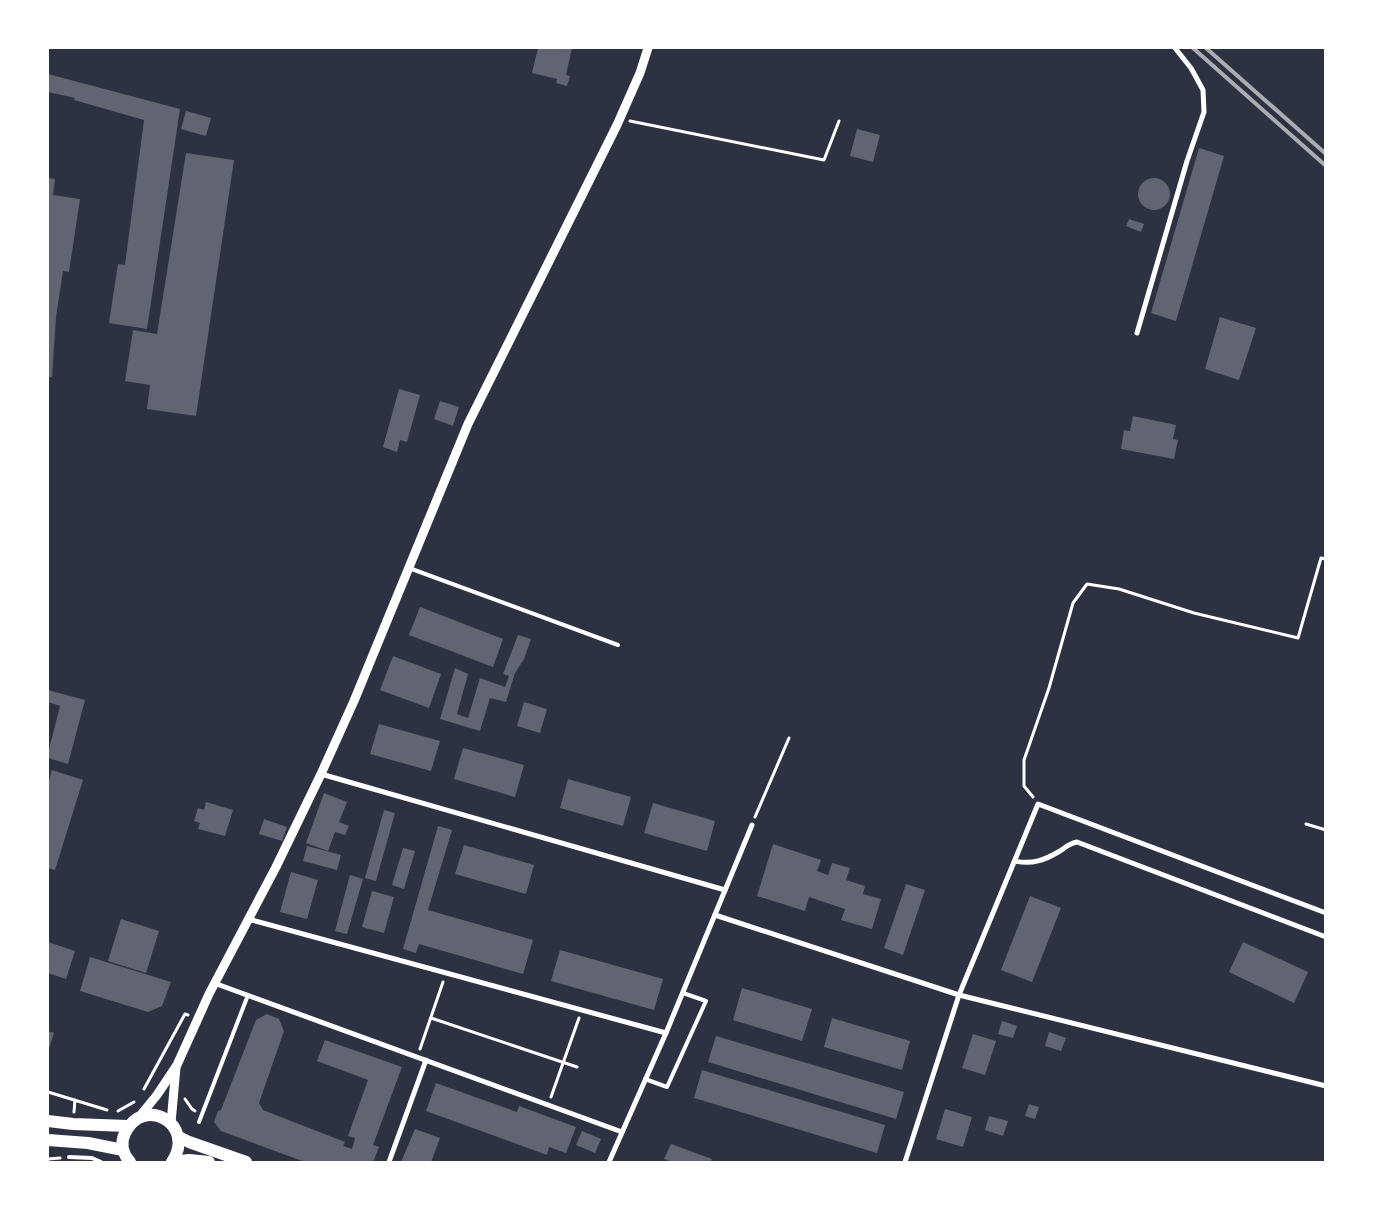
<svg xmlns="http://www.w3.org/2000/svg" width="1373" height="1210" font-family="'Nunito Sans',sans-serif">
	<rect width="100%" height="100%" fill="#2d3142"/>
	<!-- building -->
	<g fill="#626471">
		<path d="M 538,48 L 572,48 L 566,75 L 570,76 L 567,86 L 556,83 L 557,79 L 532,73 Z"/>
		<path d="M 48,74 L 180,109 L 147,329 L 109,323 L 118,264 L 125,265 L 144,120 L 74,100 L 75,98 L 48,92 Z"/>
		<path d="M 186,111 L 211,118 L 206,136 L 181,129 Z"/>
		<path d="M 857,129 L 880,135 L 873,162 L 850,156 Z"/>
		<path d="M 1199,148 L 1224,156 L 1176,321 L 1151,313 Z"/>
		<path d="M 186,153 L 234,160 L 196,416 L 147,409 L 150,385 L 125,381 L 133,330 L 157,334 Z"/>
		<circle cx="1154" cy="194" r="16"/>
		<path d="M 48,178 L 55,179 L 53,195 L 80,199 L 69,272 L 63,271 L 56,317 L 52,377 L 48,377 Z"/>
		<path d="M 1129,219 L 1144,224 L 1141,232 L 1126,226 Z"/>
		<path d="M 1220,317 L 1256,328 L 1239,380 L 1205,369 Z"/>
		<path d="M 399,389 L 420,395 L 407,442 L 400,440 L 397,452 L 383,447 Z"/>
		<path d="M 440,401 L 459,407 L 453,426 L 434,419 Z"/>
		<path d="M 1133,416 L 1176,425 L 1173,439 L 1178,440 L 1174,459 L 1121,449 L 1124,430 L 1130,431 Z"/>
		<path d="M 420,607 L 503,639 L 493,667 L 409,635 Z"/>
		<path d="M 518,635 L 531,639 L 524,659 L 515,673 L 506,702 L 490,698 L 480,731 L 440,719 L 455,668 L 468,674 L 457,714 L 468,718 L 480,678 L 505,687 L 509,676 L 503,674 Z"/>
		<path d="M 393,656 L 441,674 L 429,708 L 380,690 Z"/>
		<path d="M 48,690 L 85,700 L 68,764 L 48,758 L 48,753 L 60,706 L 48,702 Z"/>
		<path d="M 524,702 L 547,709 L 540,733 L 517,726 Z"/>
		<path d="M 379,724 L 440,741 L 431,771 L 370,754 Z"/>
		<path d="M 463,748 L 524,765 L 515,797 L 454,779 Z"/>
		<path d="M 52,770 L 83,780 L 55,870 L 48,868 L 48,783 Z"/>
		<path d="M 568,779 L 631,797 L 623,826 L 560,808 Z"/>
		<path d="M 324,793 L 347,802 L 339,822 L 349,826 L 345,835 L 335,832 L 328,851 L 306,843 Z"/>
		<path d="M 206,802 L 233,810 L 225,836 L 198,829 L 200,823 L 194,821 L 198,808 L 204,810 Z"/>
		<path d="M 653,803 L 715,821 L 707,851 L 644,833 Z"/>
		<path d="M 384,810 L 395,813 L 376,881 L 365,878 Z"/>
		<path d="M 264,819 L 287,827 L 282,841 L 259,834 Z"/>
		<path d="M 438,826 L 452,830 L 428,910 L 533,940 L 523,974 L 419,944 L 416,953 L 403,949 Z"/>
		<path d="M 773,844 L 821,860 L 817,871 L 828,875 L 832,863 L 850,868 L 846,880 L 865,886 L 863,894 L 881,899 L 872,929 L 841,920 L 845,909 L 809,897 L 805,911 L 757,896 Z"/>
		<path d="M 464,845 L 534,865 L 526,894 L 455,874 Z"/>
		<path d="M 307,846 L 341,855 L 337,870 L 303,861 Z"/>
		<path d="M 403,848 L 415,851 L 404,889 L 392,885 Z"/>
		<path d="M 291,872 L 318,880 L 307,919 L 280,912 Z"/>
		<path d="M 350,875 L 363,879 L 347,934 L 335,931 Z"/>
		<path d="M 906,884 L 925,890 L 903,955 L 884,948 Z"/>
		<path d="M 372,891 L 394,897 L 384,933 L 362,927 Z"/>
		<path d="M 1030,896 L 1061,908 L 1032,982 L 1001,970 Z"/>
		<path d="M 121,919 L 159,931 L 146,973 L 108,961 Z"/>
		<path d="M 48,942 L 75,951 L 66,979 L 48,973 Z"/>
		<path d="M 1243,942 L 1308,972 L 1294,1003 L 1229,972 Z"/>
		<path d="M 560,950 L 663,979 L 654,1010 L 551,981 Z"/>
		<path d="M 90,957 L 171,982 L 162,1006 L 148,1012 L 80,991 Z"/>
		<path d="M 742,988 L 812,1009 L 802,1041 L 733,1020 Z"/>
		<path d="M 267,1014 L 279,1019 L 284,1031 L 259,1103 L 263,1110 L 345,1142 L 343,1146 L 352,1149 L 355,1138 L 348,1136 L 368,1080 L 317,1061 L 325,1040 L 402,1067 L 373,1145 L 379,1147 L 373,1162 L 305,1162 L 221,1131 L 214,1122 L 218,1111 L 221,1110 L 256,1020 Z"/>
		<path d="M 832,1018 L 910,1041 L 902,1070 L 824,1047 Z"/>
		<path d="M 1002,1021 L 1017,1026 L 1013,1038 L 998,1034 Z"/>
		<path d="M 48,1031 L 54,1033 L 48,1052 Z"/>
		<path d="M 1049,1032 L 1066,1038 L 1061,1051 L 1045,1046 Z"/>
		<path d="M 973,1034 L 996,1041 L 985,1075 L 962,1068 Z"/>
		<path d="M 716,1036 L 904,1092 L 896,1119 L 708,1062 Z"/>
		<path d="M 702,1070 L 885,1125 L 877,1153 L 694,1098 Z"/>
		<path d="M 436,1083 L 517,1112 L 519,1106 L 576,1127 L 566,1153 L 549,1147 L 547,1155 L 426,1111 Z"/>
		<path d="M 1029,1104 L 1039,1107 L 1035,1119 L 1025,1116 Z"/>
		<path d="M 945,1109 L 972,1117 L 963,1147 L 936,1139 Z"/>
		<path d="M 989,1116 L 1008,1121 L 1003,1136 L 985,1130 Z"/>
		<path d="M 415,1129 L 440,1138 L 431,1162 L 401,1162 Z"/>
		<path d="M 582,1131 L 601,1139 L 595,1153 L 576,1145 Z"/>
		<path d="M 671,1144 L 712,1159 L 710,1162 L 673,1162 L 664,1159 Z"/>
	</g>
	<g fill="none" stroke-linecap="round" stroke-linejoin="round">
		<!-- path -->
		<g stroke="#fff" stroke-width="3">
			<path d="M 630,121 L 824,160 L 839,121"/>
			<path d="M 1033,797 L 1024,786 L 1024,760 L 1049,688 L 1073,603 L 1087,584 L 1119,589 L 1194,613 L 1298,638 L 1321,558 L 1326,559"/>
			<path d="M 755,817 L 789,738"/>
			<path d="M 1306,824 L 1326,830"/>
			<path d="M 431,1018 L 577,1067"/>
			<path d="M 420,1049 L 443,982"/>
			<path d="M 144,1089 L 185,1014 L 188,1015"/>
			<path d="M 48,1092 L 107,1110"/>
			<path d="M 551,1097 L 579,1018"/>
			<path d="M 185,1099 L 192,1109 L 195,1111"/>
			<path d="M 118,1111 L 134,1102"/>
			<path d="M 74,1112 L 75,1100"/>
			<path d="M 48,1159 L 60,1158"/>
		</g>
		<!-- service -->
		<g stroke="#fff" stroke-width="4">
			<path d="M 409,568 L 618,645"/>
			<path d="M 645,1079 L 667,1087 L 706,1001 L 683,993"/>
			<path d="M 199,1122 L 248,995"/>
			<path d="M 69,1157 L 92,1158 L 101,1162"/>
		</g>
		<!-- minor -->
		<g stroke="#fff" stroke-width="5">
			<path d="M 1137,333 L 1187,161 L 1204,112 L 1203,90 L 1191,68 L 1175,48"/>
			<path d="M 321,774 L 725,890"/>
			<path d="M 1015,861 C 1032,865 1045,860 1060,851 C 1066,847 1070,843 1077,842 L 1326,937"/>
			<path d="M 715,915 L 959,995 L 1326,1086"/>
			<path d="M 248,919 L 666,1033"/>
			<path d="M 214,983 L 622,1132"/>
			<path d="M 389,1162 L 426,1060"/>
			<path d="M 609,1162 L 666,1033 L 752,825"/>
			<path d="M 905,1162 L 959,995 L 1038,804 L 1326,913"/>
		</g>
		<!-- tertiary -->
		<g stroke="#fff" stroke-width="9">
			<path d="M 139,1117 L 157,1095 L 177,1065 L 209,994 L 276,867 L 321,774 L 354,701 L 468,424 L 617,125 L 640,73 L 648,48"/>
			<path d="M 171,1123 L 176,1067"/>
		</g>
		<!-- primary -->
		<g stroke="#fff" stroke-width="12">
			<path d="M 48,1121 L 73,1124 L 128,1126"/>
			<path d="M 179,1137 L 189,1142 L 246,1162"/>
			<path d="M 48,1140 L 88,1143 L 123,1150"/>
			<path d="M 130,1162 C 123,1154 120,1143 125,1133 C 144,1094 197,1125 172,1162"/>
			<path d="M 172,1162 L 189,1160 L 209,1162"/>
		</g>
		<!-- rail -->
		<g stroke="#abadb3" stroke-width="4">
			<path d="M 1193,48 L 1326,166"/>
			<path d="M 1206,48 L 1326,154"/>
		</g>
	</g>
	<!-- border -->
	<rect width="1373" height="1210" fill="none" stroke="#ffffff" stroke-width="98"/>
</svg>
